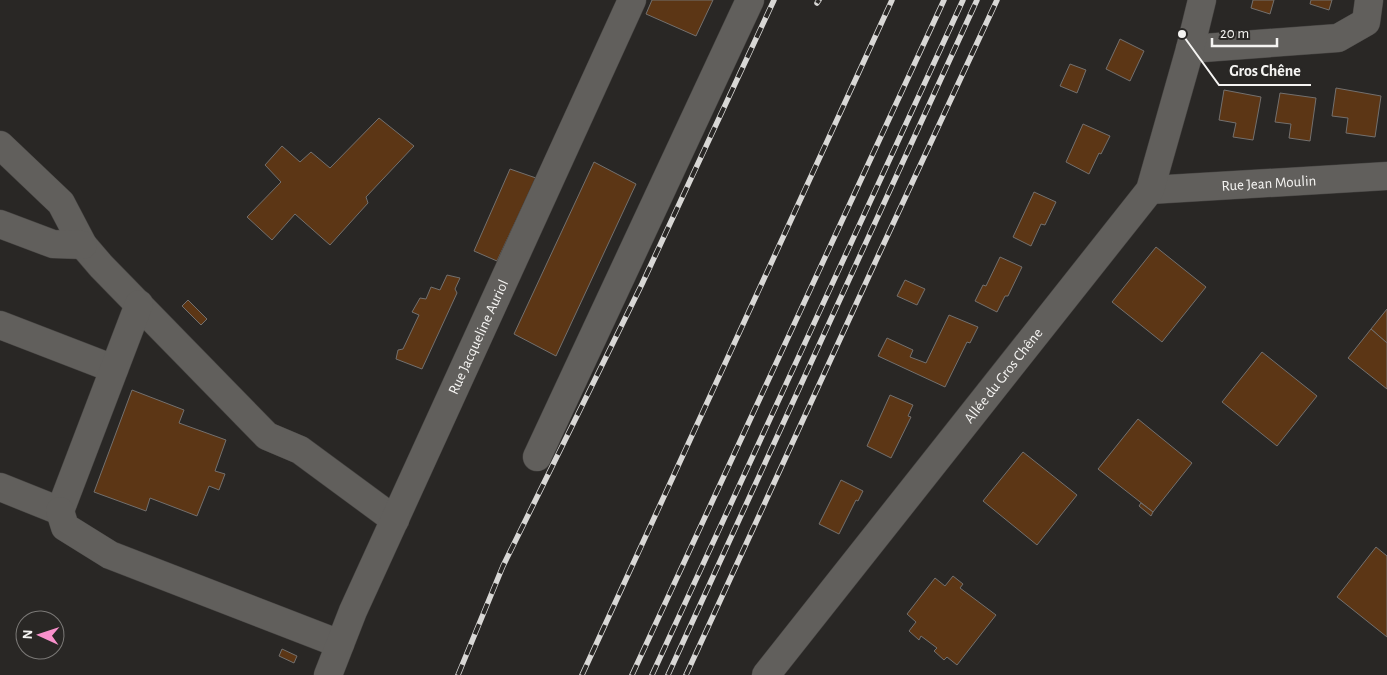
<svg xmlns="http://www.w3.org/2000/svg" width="1387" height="675" font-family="'Alegreya Sans',sans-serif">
	<rect width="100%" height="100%" fill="#292725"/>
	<!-- building -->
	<g fill="#5c3615" stroke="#73706e">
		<path d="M 652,0 L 713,0 L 696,36 L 646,14 Z"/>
		<path d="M 1253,0 L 1274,0 L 1270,14 L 1251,8 Z"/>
		<path d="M 1311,0 L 1332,0 L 1329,10 L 1310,4 Z"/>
		<path d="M 1120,39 L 1144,51 L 1130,81 L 1106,69 Z"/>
		<path d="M 1070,64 L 1086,70 L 1077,93 L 1060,86 Z"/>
		<path d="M 1336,88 L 1381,96 L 1375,137 L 1346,133 L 1348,118 L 1332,116 Z"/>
		<path d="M 1224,90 L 1261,97 L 1253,140 L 1233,137 L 1236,123 L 1219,120 Z"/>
		<path d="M 1280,93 L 1316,98 L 1310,141 L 1289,138 L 1291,124 L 1275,122 Z"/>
		<path d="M 379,118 L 414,146 L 366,197 L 368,203 L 330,245 L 295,214 L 272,240 L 247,217 L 281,182 L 265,165 L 282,146 L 300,162 L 311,152 L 330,168 Z"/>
		<path d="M 1083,124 L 1110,136 L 1101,154 L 1099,153 L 1089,174 L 1066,162 Z"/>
		<path d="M 594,162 L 636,184 L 556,356 L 514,334 Z"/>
		<path d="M 510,169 L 536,178 L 497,261 L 474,251 Z"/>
		<path d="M 1034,192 L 1056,202 L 1045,225 L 1041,224 L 1031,246 L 1013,237 Z"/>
		<path d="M 1156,247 L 1206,287 L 1162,342 L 1112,302 Z"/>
		<path d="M 1000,257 L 1022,267 L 1008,296 L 1005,296 L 997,312 L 975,301 L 983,285 L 986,286 Z"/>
		<path d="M 447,275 L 460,278 L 455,289 L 457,293 L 422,369 L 396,359 L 398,350 L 403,349 L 419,315 L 412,312 L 420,298 L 426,299 L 431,287 L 440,290 Z"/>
		<path d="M 905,280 L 925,289 L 917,305 L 897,296 Z"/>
		<path d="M 188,300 L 207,319 L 201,325 L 182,306 Z"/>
		<path d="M 1387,309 L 1387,343 L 1371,329 Z"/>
		<path d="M 949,315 L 978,327 L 970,343 L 967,342 L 945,387 L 878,356 L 887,338 L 913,350 L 910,357 L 926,363 Z"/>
		<path d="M 1371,329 L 1387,343 L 1387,389 L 1348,358 Z"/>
		<path d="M 1262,352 L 1317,396 L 1277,446 L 1222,402 Z"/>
		<path d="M 132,390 L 184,410 L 179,423 L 226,440 L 215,471 L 225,474 L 219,490 L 209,486 L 197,516 L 150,498 L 146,511 L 94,492 Z"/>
		<path d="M 890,395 L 913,405 L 908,416 L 911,417 L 891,458 L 867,446 Z"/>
		<path d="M 1138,419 L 1192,463 L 1153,512 L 1098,469 Z"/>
		<path d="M 1023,452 L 1077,495 L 1037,545 L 983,501 Z"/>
		<path d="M 841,480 L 863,491 L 858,501 L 856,500 L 839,534 L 819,524 Z"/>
		<path d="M 1141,503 L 1153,512 L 1151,516 L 1139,506 Z"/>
		<path d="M 1376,547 L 1387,556 L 1387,637 L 1337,597 Z"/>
		<path d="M 953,576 L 963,584 L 960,588 L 996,615 L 957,665 L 947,657 L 944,660 L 934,651 L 937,648 L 921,636 L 919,640 L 909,631 L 916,622 L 907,614 L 935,578 L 945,586 Z"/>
		<path d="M 282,649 L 297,656 L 294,663 L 279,656 Z"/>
	</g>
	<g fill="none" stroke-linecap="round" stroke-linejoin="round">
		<defs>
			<g id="minor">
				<path d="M 1190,49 L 1338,38 L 1366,22 L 1369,0"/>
				<path d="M 0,145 L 61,203 L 83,245 L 101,266 L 267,436 L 300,450 L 395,520"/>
				<path id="s1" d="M 1150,190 L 1387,176"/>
				<path d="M 0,224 L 53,244 L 83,245"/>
				<path d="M 0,325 L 114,369"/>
				<path d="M 537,457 L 750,0"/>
				<path d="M 0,487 L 60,511 L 139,304"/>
				<path d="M 60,511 L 65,527 L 110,555 L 340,644"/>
				<path id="s2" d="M 328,675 L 353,611 L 632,0"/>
				<path id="s3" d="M 766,675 L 1150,190 L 1190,49 L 1202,0"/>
			</g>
		</defs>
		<!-- minor casing -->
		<use href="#minor" stroke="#444240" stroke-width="29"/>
		<!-- minor -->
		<use href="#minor" stroke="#615f5c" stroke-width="28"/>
		<defs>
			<g id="rail">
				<path d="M 817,3 L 819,0"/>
				<path d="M 458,675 L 503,566 L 642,284 L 774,0"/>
				<path d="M 582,675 L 892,0"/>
				<path d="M 632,675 L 944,0"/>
				<path d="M 652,675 L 963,0"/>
				<path d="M 668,675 L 977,0"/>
				<path d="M 686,675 L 879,254 L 997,0"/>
			</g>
		</defs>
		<!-- rail casing -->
		<use href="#rail" stroke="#d8d7d5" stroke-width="5.5"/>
		<!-- rail -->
		<use href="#rail" stroke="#292725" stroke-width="4" stroke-dasharray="11" stroke-linecap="butt"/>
	</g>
	<g text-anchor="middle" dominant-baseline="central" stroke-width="4.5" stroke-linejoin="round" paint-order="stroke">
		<!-- street labels -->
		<g font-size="15" fill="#f5f4f2" stroke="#292725">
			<text stroke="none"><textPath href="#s1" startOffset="119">Rue Jean Moulin</textPath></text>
			<text stroke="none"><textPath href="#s2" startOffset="370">Rue Jacqueline Auriol</textPath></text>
			<text stroke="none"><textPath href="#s3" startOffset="382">Allée du Gros Chêne</textPath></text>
		</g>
	</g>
	<!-- callouts -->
	<path fill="none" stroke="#f5f4f2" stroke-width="2" d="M1182 34L1219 85H1311"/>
	<circle fill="#f5f4f2" stroke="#292725" stroke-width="2" cx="1182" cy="34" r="5"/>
	<g font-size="16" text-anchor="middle" font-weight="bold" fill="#f5f4f2" stroke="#292725" stroke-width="4.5" stroke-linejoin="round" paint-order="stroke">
		<text x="1265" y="76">Gros Chêne</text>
	</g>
	<!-- north arrow -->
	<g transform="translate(40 635) rotate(273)"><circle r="24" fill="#292725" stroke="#7b7977"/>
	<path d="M0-4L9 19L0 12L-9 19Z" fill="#f890cb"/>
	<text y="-8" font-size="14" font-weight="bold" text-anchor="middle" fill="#f5f4f2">N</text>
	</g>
	<!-- scale -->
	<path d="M1212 38v8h65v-8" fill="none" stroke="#f5f4f2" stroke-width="2.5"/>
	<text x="1220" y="38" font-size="15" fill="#f5f4f2" stroke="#292725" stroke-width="4" paint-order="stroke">20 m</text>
</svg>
